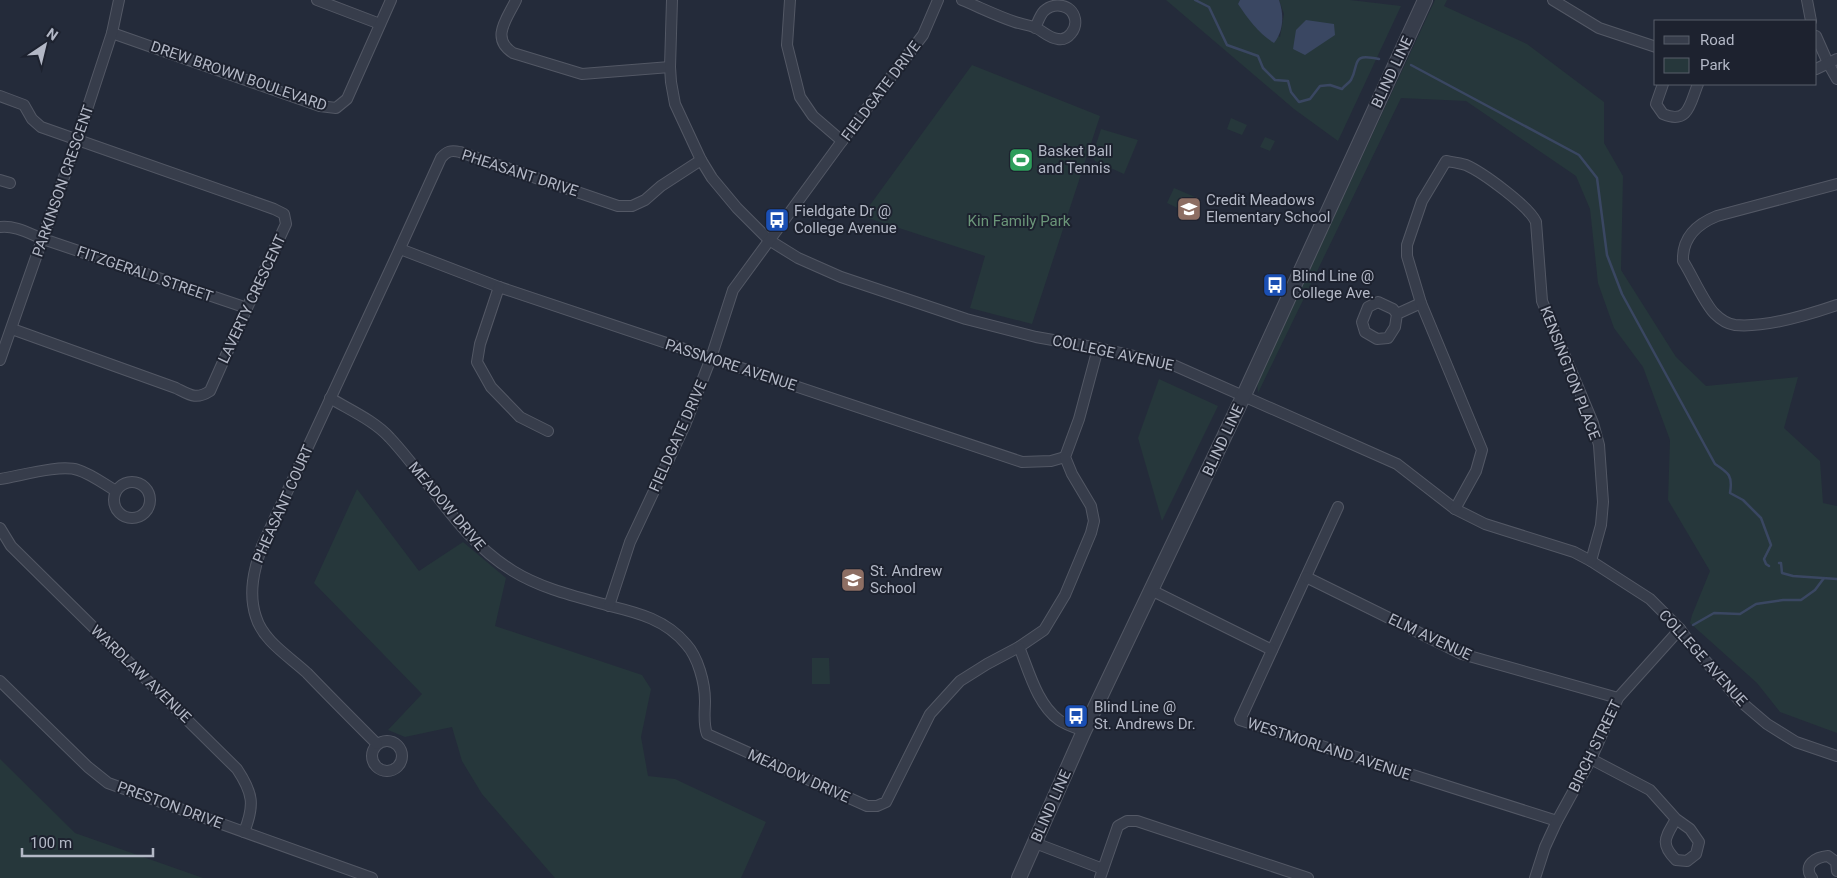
<svg xmlns="http://www.w3.org/2000/svg" width="1837" height="878" font-family="Roboto,sans-serif">
	<rect width="100%" height="100%" fill="#242b3a"/>
	<!-- green -->
	<g fill="#26373b">
		<path d="M 1166,0 L 1240,0 L 1238,4 L 1280,37 L 1284,14 L 1279,0 L 1350,0 L 1401,6 L 1338,141 L 1294,109 Z"/>
		<path d="M 1435,0 L 1447,0 L 1444,6 L 1527,44 L 1604,102 L 1604,143 L 1623,176 L 1621,270 L 1676,357 L 1706,386 L 1798,377 L 1784,428 L 1820,461 L 1823,503 L 1837,506 L 1837,733 L 1780,712 L 1757,683 L 1690,623 L 1692,615 L 1710,571 L 1668,500 L 1670,440 L 1643,367 L 1614,328 L 1598,283 L 1590,209 L 1576,176 L 1466,101 L 1401,98 L 1258,393 L 1257,382 Z"/>
		<path d="M 972,65 L 1100,116 L 1032,324 L 970,308 L 985,256 L 862,216 Z"/>
		<path d="M 1231,118 L 1247,125 L 1242,135 L 1227,129 Z"/>
		<path d="M 1101,129 L 1138,140 L 1124,174 L 1095,161 L 1092,157 Z"/>
		<path d="M 1265,137 L 1275,141 L 1270,151 L 1260,147 Z"/>
		<path d="M 1174,188 L 1195,197 L 1188,213 L 1167,203 Z"/>
		<path d="M 1159,379 L 1218,406 L 1162,521 L 1138,438 Z"/>
		<path d="M 357,489 L 419,571 L 463,542 L 506,578 L 495,626 L 642,675 L 651,689 L 641,737 L 648,776 L 675,779 L 766,822 L 741,878 L 555,878 L 482,794 L 462,761 L 452,727 L 405,737 L 388,730 L 422,694 L 314,583 Z"/>
		<path d="M 812,658 L 829,658 L 830,684 L 812,684 Z"/>
		<path d="M 0,759 L 75,833 L 203,878 L 0,878 Z"/>
	</g>
	<!-- water -->
	<g fill="#3a4762">
		<path d="M 1240,0 L 1279,0 C 1284,14 1284,31 1274,43 C 1259,34 1248,19 1238,4 Z"/>
		<path d="M 1306,20 L 1334,24 L 1335,35 L 1305,55 L 1293,49 L 1296,30 Z"/>
	</g>
	<g fill="none" stroke-linecap="round" stroke-linejoin="round">
		<!-- stream -->
		<g stroke="#3a4762" stroke-width="2.5">
			<path d="M 1195,0 L 1209,7 L 1227,45 L 1258,56 L 1263,68 L 1275,80 L 1288,81 L 1291,92 L 1299,102 L 1310,99 L 1320,86 L 1330,85 L 1342,89 C 1344,86 1349,83 1351,80 C 1360,63 1350,53 1379,59"/>
			<path d="M 1411,65 L 1579,155 L 1597,178 L 1607,255 L 1622,294 L 1715,464 C 1729,473 1733,476 1730,493 L 1743,500 L 1761,518 L 1771,545 L 1764,559 L 1766,564 L 1769,566"/>
			<path d="M 1779,563 L 1781,563 L 1782,573 L 1793,576 L 1837,579"/>
			<path d="M 1693,625 L 1714,613 L 1740,614 L 1756,604 L 1783,600 L 1801,600 L 1815,590 L 1824,578"/>
		</g>
		<defs>
			<g id="minor">
				<path d="M 317,0 L 380,24"/>
				<path d="M 516,0 C 507,19 490,38 513,53 L 582,74 L 670,67"/>
				<path d="M 672,0 L 670,67 L 671,82 L 675,104 L 701,160 L 712,178 L 737,208 L 769,240 L 798,258 L 841,277 L 966,319 L 1036,337 L 1098,348 L 1171,364 L 1397,464 L 1455,509 L 1485,524 L 1574,552 L 1591,561 L 1650,599 L 1680,629 L 1691,644 L 1740,701 L 1767,724 L 1796,742 L 1837,756"/>
				<path d="M 790,0 L 787,45 L 800,97 L 813,116 L 842,141"/>
				<path d="M 962,0 C 979,7 997,16 1015,22 C 1021,24 1028,25 1034,27 C 1042,30 1048,38 1058,39 C 1068,41 1077,29 1075,19 C 1072,4 1054,2 1044,11 C 1040,15 1038,22 1035,28"/>
				<path d="M 1553,0 L 1599,28 L 1656,47"/>
				<path d="M 1807,0 L 1811,21"/>
				<path d="M 112,33 L 320,106 L 336,108 L 347,99 L 391,0"/>
				<path d="M 1816,36 L 1828,63 L 1837,79"/>
				<path d="M 1816,69 L 1837,59"/>
				<path d="M 1663,84 L 1656,104 L 1663,114 C 1689,125 1690,103 1698,84"/>
				<path d="M 0,96 L 24,105 L 32,119 L 41,127 L 274,209 L 284,214 L 286,224 L 247,308 L 210,391 C 196,400 190,395 176,388 L 12,329"/>
				<path d="M 0,180 L 10,183"/>
				<path d="M 1837,184 L 1717,216 C 1697,224 1682,238 1683,261 C 1691,273 1705,305 1715,314 C 1720,319 1728,324 1735,325 C 1766,328 1808,315 1837,305"/>
				<path d="M 0,227 C 15,225 30,234 43,239 L 247,308"/>
				<path d="M 400,249 L 499,287 L 1022,462 L 1051,461 L 1065,457"/>
				<path d="M 499,287 L 480,344 L 477,362 L 491,387 L 520,417 L 548,431"/>
				<path d="M 1397,314 L 1393,309 L 1378,302 L 1368,307 L 1362,322 L 1365,332 L 1377,339 L 1388,338 L 1395,327 L 1397,314 L 1421,303"/>
				<path d="M 0,360 L 77,140 L 112,33 L 119,0"/>
				<path d="M 330,398 C 350,410 375,421 390,438 C 432,483 459,538 513,571 C 542,589 578,597 610,606 C 639,613 666,620 686,644 C 698,657 705,683 705,701 C 705,712 703,723 707,734 L 867,806 L 877,806 L 886,802 L 930,714 L 960,681 L 987,664 L 1019,647 L 1044,630 L 1065,595 L 1091,533 L 1094,521 L 1091,506 L 1072,474 L 1065,457 L 1079,419 L 1098,348"/>
				<path d="M 0,479 C 20,476 60,464 78,470 C 91,474 104,484 116,491"/>
				<circle cx="132" cy="500" r="18"/>
				<path d="M 1338,507 L 1240,720 L 1557,821"/>
				<path d="M 1455,509 L 1476,471 L 1482,450 L 1421,303 L 1407,256 L 1407,245 L 1422,201 L 1446,161 C 1452,162 1460,163 1466,165 C 1482,172 1529,206 1536,222 L 1542,301 L 1593,423 L 1599,445 L 1603,502 L 1601,525 L 1591,561"/>
				<path d="M 0,528 L 11,546 L 237,769 C 253,793 255,805 244,832"/>
				<path d="M 1306,577 L 1462,654 L 1618,698"/>
				<path d="M 1151,590 L 1272,650"/>
				<path d="M 609,606 L 630,542 L 685,425 L 711,358 L 733,290 L 842,141 L 923,35 L 938,0"/>
				<path d="M 1019,647 C 1029,671 1037,704 1059,720 C 1066,725 1076,728 1084,731"/>
				<path d="M 0,681 L 88,767 L 108,783 L 372,878"/>
				<circle cx="387" cy="756" r="15"/>
				<path d="M 377,744 C 354,721 330,697 307,673 C 290,657 263,641 256,617 C 248,593 254,569 262,546 L 396,257 L 441,158 C 447,151 451,150 460,152 L 618,206 L 632,206 L 645,200 L 661,186 L 701,160"/>
				<path d="M 1591,759 L 1650,790 L 1676,819 L 1690,829 L 1699,842 L 1696,854 L 1687,861 L 1676,860 C 1659,843 1666,837 1676,819"/>
				<path d="M 1035,843 L 1103,869"/>
				<path d="M 1100,878 L 1118,826 L 1127,821 L 1137,821 L 1308,878"/>
				<path d="M 1535,878 L 1545,847 L 1557,821 L 1591,759 L 1618,698 L 1680,629"/>
				<path d="M 1812,878 C 1802,865 1816,857 1828,856 L 1836,862 L 1837,871"/>
			</g>
			<path id="tertiary" d="M 1019,878 L 1084,731 L 1244,395 L 1425,0"/>
		</defs>
		<!-- minor casing -->
		<use href="#minor" stroke="#535865" stroke-width="12"/>
		<!-- tertiary casing -->
		<use href="#tertiary" stroke="#535865" stroke-width="16"/>
		<!-- minor -->
		<use href="#minor" stroke="#373d4b" stroke-width="10"/>
		<!-- tertiary -->
		<use href="#tertiary" stroke="#373d4b" stroke-width="14"/>
	</g>
	<!-- icons -->
	<defs>
		<symbol id="stadium-square" viewBox="-11 -11 22 22"><rect x="-9" y="-9" width="18" height="18" rx="4" fill="#2e9e5b" stroke="#1d222f"/><path d="M0-5a6.5 5 0 1 0 0 10a6.5 5 0 1 0 0-10ZM-3.5-1.8h7v3.6h-7Z" fill="#fff"/></symbol>
		<symbol id="school-square" viewBox="-11 -11 22 22"><rect x="-9" y="-9" width="18" height="18" rx="4" fill="#8d6e63" stroke="#1d222f"/><path d="M0-5L7-2L0 1L-7-2ZM-4 1L0 2.5L4 1V4Q0 6-4 4Z" fill="#fff"/></symbol>
		<symbol id="bus-square" viewBox="-11 -11 22 22"><rect x="-9" y="-9" width="18" height="18" rx="4" fill="#1a4fb4" stroke="#1d222f"/><path d="M-5-6H5V4H4V6H2V4H-2V6H-4V4H-5ZM-3.5-4V0h7V-4ZM-3.5 1.2v1.5H-2V1.2ZM2 1.2v1.5H3.5V1.2Z" fill="#fff"/></symbol>
	</defs>
	<g fill-rule="evenodd">
		<use href="#stadium-square" x="1007" y="146" width="28" height="28"/>
		<use href="#school-square" x="1175" y="195" width="28" height="28"/>
		<use href="#bus-square" x="763" y="206" width="28" height="28"/>
		<use href="#bus-square" x="1261" y="271" width="28" height="28"/>
		<use href="#school-square" x="839" y="566" width="28" height="28"/>
		<use href="#bus-square" x="1062" y="702" width="28" height="28"/>
	</g>
	<g text-anchor="middle" dominant-baseline="central" stroke-width="4" stroke-linejoin="round" paint-order="stroke">
		<!-- street labels -->
		<g font-size="15" fill="#b3b8c6" stroke="#1d222f">
			<text transform="translate(1392 72) rotate(-65)">BLIND LINE</text>
			<text transform="translate(239 76) rotate(19)">DREW BROWN BOULEVARD</text>
			<text transform="translate(881 91) rotate(-53)">FIELDGATE DRIVE</text>
			<text transform="translate(520 173) rotate(18)">PHEASANT DRIVE</text>
			<text transform="translate(63 181) rotate(-71)">PARKINSON CRESCENT</text>
			<text transform="translate(145 274) rotate(19)">FITZGERALD STREET</text>
			<text transform="translate(252 299) rotate(-65)">LAVERTY CRESCENT</text>
			<text transform="translate(1113 353) rotate(12)">COLLEGE AVENUE</text>
			<text transform="translate(731 365) rotate(18)">PASSMORE AVENUE</text>
			<text transform="translate(1570 373) rotate(69)">KENSINGTON PLACE</text>
			<text transform="translate(678 436) rotate(-66)">FIELDGATE DRIVE</text>
			<text transform="translate(1223 440) rotate(-65)">BLIND LINE</text>
			<text transform="translate(283 504) rotate(-66)">PHEASANT COURT</text>
			<text transform="translate(447 506) rotate(50)">MEADOW DRIVE</text>
			<text transform="translate(1430 637) rotate(25)">ELM AVENUE</text>
			<text transform="translate(1703 658) rotate(48)">COLLEGE AVENUE</text>
			<text transform="translate(141 674) rotate(44)">WARDLAW AVENUE</text>
			<text transform="translate(1595 746) rotate(-64)">BIRCH STREET</text>
			<text transform="translate(1329 749) rotate(18)">WESTMORLAND AVENUE</text>
			<text transform="translate(799 776) rotate(24)">MEADOW DRIVE</text>
			<text transform="translate(170 805) rotate(20)">PRESTON DRIVE</text>
			<text transform="translate(1051 806) rotate(-66)">BLIND LINE</text>
		</g>
		<!-- poi labels -->
		<g font-size="15" fill="#b3b8c6" stroke="#1d222f" text-anchor="start">
			<text x="1038" y="151">Basket Ball<tspan x="1038" dy="17">and Tennis</tspan></text>
			<text x="1206" y="200">Credit Meadows<tspan x="1206" dy="17">Elementary School</tspan></text>
			<text x="794" y="211">Fieldgate Dr @<tspan x="794" dy="17">College Avenue</tspan></text>
			<text x="1292" y="276">Blind Line @<tspan x="1292" dy="17">College Ave.</tspan></text>
			<text x="870" y="571">St. Andrew<tspan x="870" dy="17">School</tspan></text>
			<text x="1094" y="707">Blind Line @<tspan x="1094" dy="17">St. Andrews Dr.</tspan></text>
		</g>
		<!-- park labels -->
		<g font-size="15" fill="#6b9679" stroke="#1d222f">
			<text x="1019" y="221">Kin Family Park</text>
		</g>
	</g>
	<!-- legend -->
	<rect x="1654" y="20" width="162" height="65" fill="#1d222f" stroke="#595e6b"/>
	<rect x="1664" y="36" width="25" height="8" fill="#373d4b" stroke="#595e6b"/>
	<text x="1700" y="45" font-size="15" fill="#b3b8c6">Road</text>
	<rect x="1664" y="58" width="25" height="15" fill="#26373b" stroke="#595e6b"/>
	<text x="1700" y="70" font-size="15" fill="#b3b8c6">Park</text>
	<!-- north arrow -->
	<g transform="translate(45 45) rotate(35)" stroke="#1d222f" stroke-width="4" paint-order="stroke">
	<path d="M0-4L9 19L0 12L-9 19Z" fill="#b3b8c6"/>
	<text y="-8" font-size="14" font-weight="bold" text-anchor="middle" fill="#b3b8c6">N</text>
	</g>
	<!-- scale -->
	<path d="M22 848v8h131v-8" fill="none" stroke="#b3b8c6" stroke-width="2.5"/>
	<text x="30" y="848" font-size="15" fill="#b3b8c6" stroke="#1d222f" stroke-width="4" paint-order="stroke">100 m</text>
</svg>
